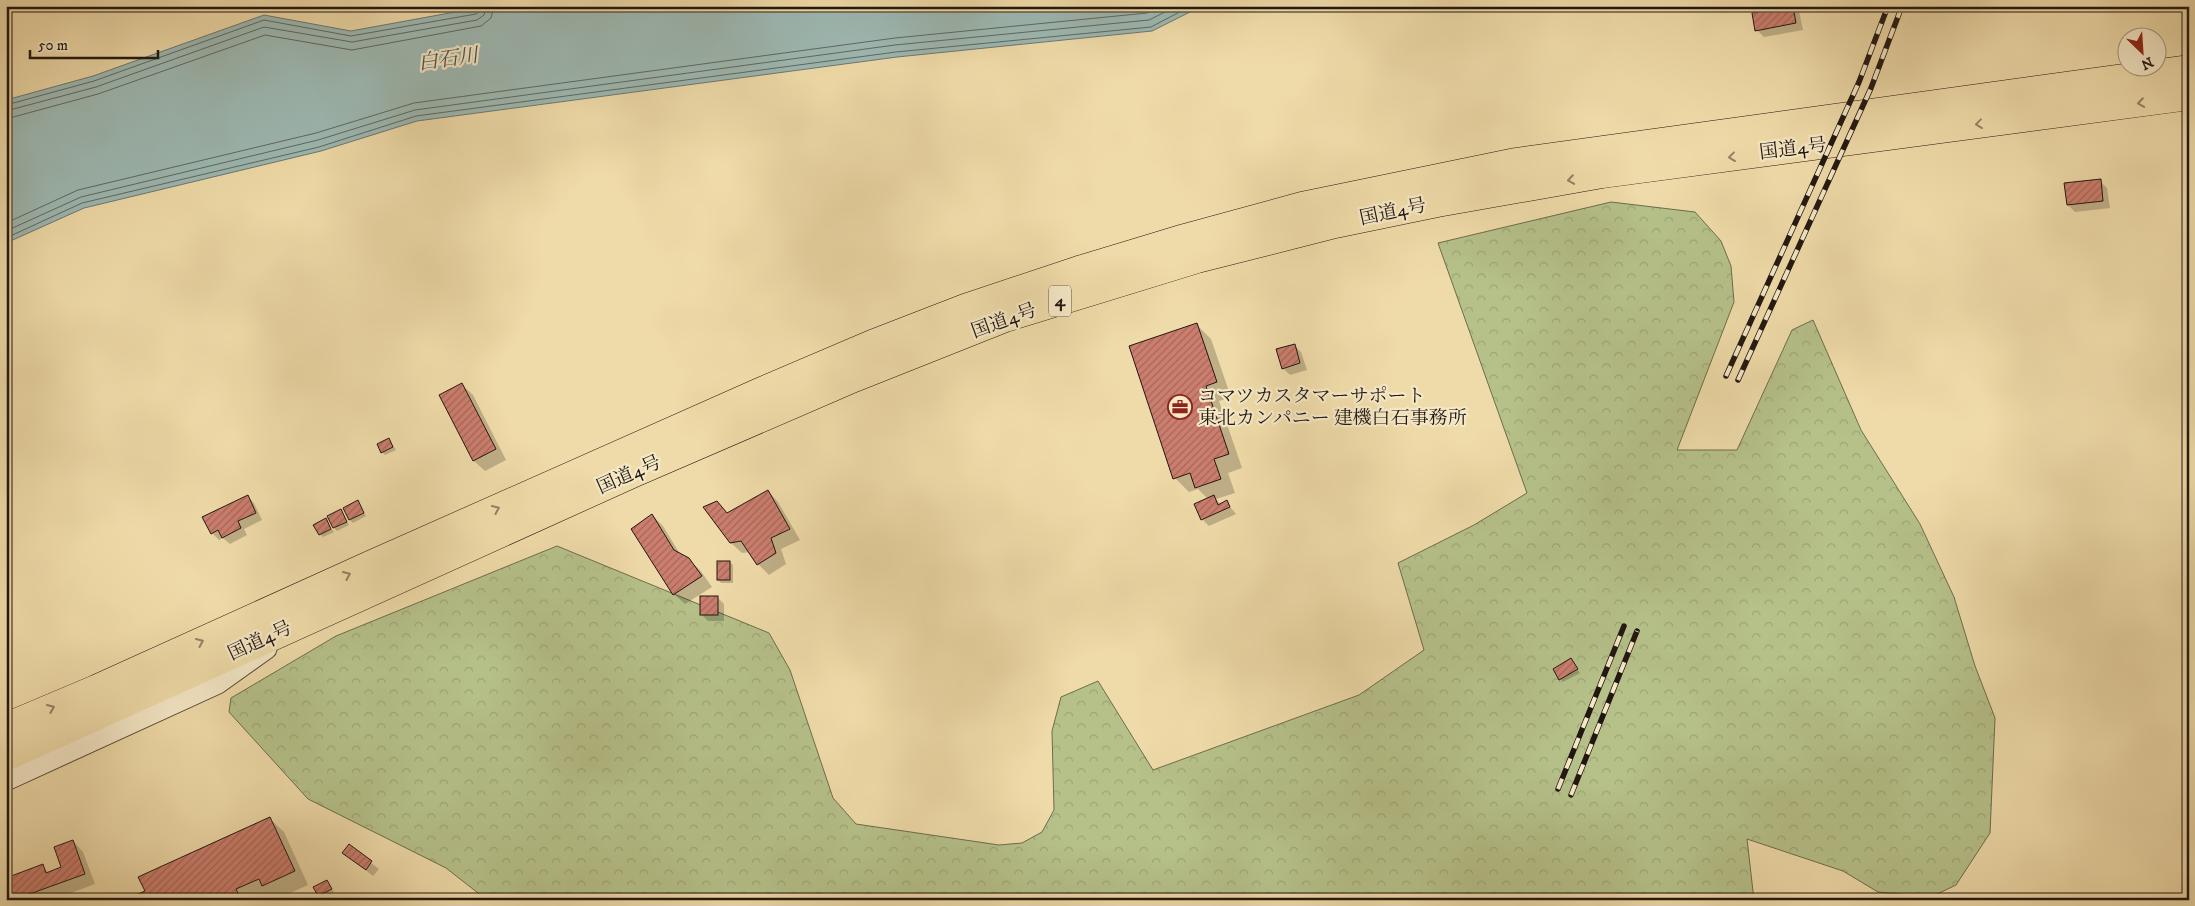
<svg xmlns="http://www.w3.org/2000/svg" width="2195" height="906" font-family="'IM FELL DW Pica','Noto Serif JP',serif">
	<defs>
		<pattern id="forest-crowns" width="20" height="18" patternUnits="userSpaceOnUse" patternTransform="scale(1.25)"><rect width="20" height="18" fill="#b6c18a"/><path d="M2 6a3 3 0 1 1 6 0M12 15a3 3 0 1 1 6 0" fill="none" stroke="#9ca576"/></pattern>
		<pattern id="building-hatch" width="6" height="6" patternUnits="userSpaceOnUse" patternTransform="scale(1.25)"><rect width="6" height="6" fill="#cc7e6e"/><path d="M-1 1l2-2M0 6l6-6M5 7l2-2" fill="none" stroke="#a56659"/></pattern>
	</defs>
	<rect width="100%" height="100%" fill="#efdba9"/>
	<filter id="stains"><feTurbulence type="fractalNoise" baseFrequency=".004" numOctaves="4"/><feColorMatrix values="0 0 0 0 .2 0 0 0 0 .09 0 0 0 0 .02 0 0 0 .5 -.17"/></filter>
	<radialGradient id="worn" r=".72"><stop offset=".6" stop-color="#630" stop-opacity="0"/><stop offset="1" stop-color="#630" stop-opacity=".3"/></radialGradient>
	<!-- forest -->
	<path fill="url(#forest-crowns)" stroke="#6c6c4e" d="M 1611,202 L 1695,212 L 1721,241 L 1731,266 L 1734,302 L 1677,450 L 1737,450 L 1792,330 L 1813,320 L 1861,430 L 1920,524 L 1954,597 L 1975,666 L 1995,718 L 1990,833 L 1956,885 L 1931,897 L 1878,892 L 1843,871 L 1747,839 L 1754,900 L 487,900 L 446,868 L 308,799 L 229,712 L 231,698 L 336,636 L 557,546 L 769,633 L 790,670 L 833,798 L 856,824 L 999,845 L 1022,843 L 1042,832 L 1054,810 L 1052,731 L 1061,697 L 1098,681 L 1153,770 L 1359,695 L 1424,650 L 1398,563 L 1474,525 L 1527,493 L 1438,243 Z"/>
	<!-- water -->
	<path fill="#9db9b3" stroke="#6b7872" d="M 488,6 L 1202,6 L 1152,31 L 897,57 L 417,121 L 321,151 L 84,208 L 6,243 L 6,100 L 93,76 L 264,15 L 351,31 Z"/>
	<!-- shadow -->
	<g fill="#0003">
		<path d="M 1776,6 L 1798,6 L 1803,30 L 1764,37 L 1757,30 L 1777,10 Z"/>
		<path d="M 2100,181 L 2107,188 L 2110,208 L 2075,212 L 2068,205 Z"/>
		<path d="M 1197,325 L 1211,339 L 1231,397 L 1219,401 L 1242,468 L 1228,473 L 1235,493 L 1216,499 L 1221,505 L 1226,502 L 1236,514 L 1209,526 L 1202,519 L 1208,499 L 1198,489 L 1189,492 L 1175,478 Z"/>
		<path d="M 1294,345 L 1301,352 L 1307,370 L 1290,375 L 1283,368 Z"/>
		<path d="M 462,385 L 473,395 L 506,460 L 485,471 L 474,461 L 440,396 Z"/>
		<path d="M 389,440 L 396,450 L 385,455 L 382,452 Z"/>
		<path d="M 768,491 L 778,502 L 800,540 L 781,549 L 786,564 L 769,575 L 758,564 L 750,552 L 742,553 L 731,543 L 717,502 L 728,514 Z"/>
		<path d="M 247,496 L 254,503 L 262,520 L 244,529 L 247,535 L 230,544 L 223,538 L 219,540 L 212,533 Z"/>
		<path d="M 358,502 L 366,516 L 353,523 L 350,520 Z"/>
		<path d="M 340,510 L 349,525 L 337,531 L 334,528 Z"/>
		<path d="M 652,515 L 663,526 L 680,554 L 688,559 L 700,570 L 712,587 L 685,604 L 674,594 Z"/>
		<path d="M 325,520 L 334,532 L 323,537 L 320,534 Z"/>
		<path d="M 730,562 L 733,565 L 733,583 L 721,583 L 718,580 Z"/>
		<path d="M 717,597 L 724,604 L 724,621 L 708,621 L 701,614 Z"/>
		<path d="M 1571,660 L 1580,673 L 1563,682 L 1560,679 Z"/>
		<path d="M 269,818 L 284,832 L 308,885 L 277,899 L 272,894 L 259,900 L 133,900 Z"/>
		<path d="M 73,841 L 83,852 L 95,884 L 52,900 L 6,900 L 42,866 L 49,873 L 63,868 Z"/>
		<path d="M 349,846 L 379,869 L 373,876 L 344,853 Z"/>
		<path d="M 327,881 L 334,892 L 322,899 L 319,895 Z"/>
	</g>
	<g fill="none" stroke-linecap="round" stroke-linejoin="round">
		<!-- shore -->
		<g stroke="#5f6862" stroke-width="1">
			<path d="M 6,105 L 94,81 L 264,20 L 351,36 L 476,14 L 480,11 L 480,6"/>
			<path d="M 6,111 L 96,87 L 264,27 L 352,42 L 477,20 L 484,15 L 487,6"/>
			<path d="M 6,119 L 98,94 L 265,35 L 352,50 L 481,26 L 491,18 L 494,6"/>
			<path d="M 6,223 L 78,190 L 316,133 L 414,103 L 895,38 L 1147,13 L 1161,6"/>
			<path d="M 6,231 L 81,197 L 318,140 L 415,110 L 895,45 L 1149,20 L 1177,6"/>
			<path d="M 6,238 L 82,203 L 319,147 L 416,116 L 896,52 L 1151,27 L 1191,6"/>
		</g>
	</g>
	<!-- building -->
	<g fill="url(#building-hatch)" stroke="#211711">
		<path d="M 1774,6 L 1793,6 L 1796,23 L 1755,31 L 1752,13 L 1775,9 Z"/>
		<path d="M 2101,179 L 2103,201 L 2067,205 L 2064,183 Z"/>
		<path d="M 1197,323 L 1217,382 L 1206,386 L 1229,454 L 1214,459 L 1221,479 L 1195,488 L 1190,473 L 1173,479 L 1129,346 Z"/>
		<path d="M 1295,344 L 1300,363 L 1282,369 L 1276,349 Z"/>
		<path d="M 462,383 L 496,449 L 473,461 L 439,395 Z"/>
		<path d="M 389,438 L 393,447 L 381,453 L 377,444 Z"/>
		<path d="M 768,490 L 790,529 L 771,538 L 776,553 L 757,565 L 741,541 L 730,543 L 703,507 L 717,501 L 727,513 Z"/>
		<path d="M 248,495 L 256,513 L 238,521 L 241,528 L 222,538 L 218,530 L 211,534 L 202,517 Z"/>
		<path d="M 1214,495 L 1218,505 L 1227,500 L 1230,507 L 1201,520 L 1194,504 Z"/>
		<path d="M 358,500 L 364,513 L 349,520 L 343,508 Z"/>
		<path d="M 341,509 L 347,522 L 333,528 L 327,516 Z"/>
		<path d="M 652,514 L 674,550 L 689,558 L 702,576 L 673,595 L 631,529 Z"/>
		<path d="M 326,518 L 331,529 L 319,535 L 313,525 Z"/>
		<rect x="717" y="561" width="13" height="19"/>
		<rect x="700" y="596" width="18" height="19"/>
		<path d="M 1571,658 L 1578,669 L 1559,680 L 1553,669 Z"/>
		<path d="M 270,817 L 295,871 L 262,886 L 259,879 L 236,889 L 241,900 L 132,900 L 131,897 L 145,891 L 138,877 Z"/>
		<path d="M 73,840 L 85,874 L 13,900 L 6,900 L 6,878 L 43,864 L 46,873 L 61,867 L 54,847 Z"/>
		<path d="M 349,844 L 372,861 L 366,870 L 342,853 Z"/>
		<path d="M 327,880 L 332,889 L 318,896 L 313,887 Z"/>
	</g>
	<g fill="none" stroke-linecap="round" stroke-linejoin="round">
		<defs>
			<path id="street" d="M 6,781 L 218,684 L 267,649"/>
			<g id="highway">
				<path d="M 6,727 L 96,689 L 370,565 L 762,391 L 872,344 L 965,308 L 1079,270 L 1185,238 L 1302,206 L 1516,162 L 2189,69"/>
				<path d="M 6,757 L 634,473 L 854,378 L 1005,318 L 1197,259 L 1335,224 L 1437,203 L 1602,174 L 2189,96"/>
			</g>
		</defs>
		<!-- street casing -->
		<use href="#street" stroke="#544837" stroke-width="21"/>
		<!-- highway casing -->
		<use href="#highway" stroke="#211711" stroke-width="29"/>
		<!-- street -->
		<use href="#street" stroke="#f5e8c7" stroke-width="19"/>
		<!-- highway -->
		<use href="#highway" stroke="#efdba9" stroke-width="28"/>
		<defs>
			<g id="rail">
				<path d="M 1726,376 L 1859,82 L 1888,6"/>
				<path d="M 1738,380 L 1871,88 L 1902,6"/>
				<path d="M 1558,789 L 1624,626"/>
				<path d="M 1571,795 L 1637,631"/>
			</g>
		</defs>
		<!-- rail casing -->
		<use href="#rail" stroke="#211711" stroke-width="5.5"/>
		<!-- rail -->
		<use href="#rail" stroke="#f5e8c7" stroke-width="4" stroke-dasharray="11" stroke-linecap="butt"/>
	</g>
	<!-- one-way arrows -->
	<defs><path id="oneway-chevron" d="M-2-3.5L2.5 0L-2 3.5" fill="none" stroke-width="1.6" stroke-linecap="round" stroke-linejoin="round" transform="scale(1.25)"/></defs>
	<g stroke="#928365">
		<use href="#oneway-chevron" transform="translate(2141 103) rotate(172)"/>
		<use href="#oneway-chevron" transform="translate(1979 124) rotate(173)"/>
		<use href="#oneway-chevron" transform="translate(1732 157) rotate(173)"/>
		<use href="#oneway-chevron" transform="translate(1571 180) rotate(171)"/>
		<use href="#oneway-chevron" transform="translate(496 509) rotate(-24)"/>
		<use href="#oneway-chevron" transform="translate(347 575) rotate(-24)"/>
		<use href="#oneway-chevron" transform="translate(200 642) rotate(-24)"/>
		<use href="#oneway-chevron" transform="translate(51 708) rotate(-23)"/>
	</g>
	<!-- icons -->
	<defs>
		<symbol id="office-ring" viewBox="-11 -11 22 22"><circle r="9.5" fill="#f5e8c7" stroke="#8f2418" stroke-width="1.5"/><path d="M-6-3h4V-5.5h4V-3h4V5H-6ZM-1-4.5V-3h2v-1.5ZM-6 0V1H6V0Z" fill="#8f2418"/></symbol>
	</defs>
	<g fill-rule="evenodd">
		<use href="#office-ring" x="1166" y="393" width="28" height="28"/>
	</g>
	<g text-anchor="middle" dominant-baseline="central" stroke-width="4.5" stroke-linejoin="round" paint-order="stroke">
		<!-- shield labels -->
		<rect fill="#f5e8c7" stroke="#615648" stroke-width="1" x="1049" y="285.5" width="22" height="31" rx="4"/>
		<g font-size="18" font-weight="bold" fill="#211711">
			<text x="1060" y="301">4</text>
		</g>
		<!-- street labels -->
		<g font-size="19" fill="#211711" stroke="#f5e8c7">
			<text transform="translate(1793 149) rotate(-7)">国道4号</text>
			<text transform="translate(1393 212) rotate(-12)">国道4号</text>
			<text transform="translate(1004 321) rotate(-20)">国道4号</text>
			<text transform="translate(629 475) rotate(-24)">国道4号</text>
			<text transform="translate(260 641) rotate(-25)">国道4号</text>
		</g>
		<!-- poi labels -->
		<g font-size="19" fill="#211711" stroke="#f5e8c7" text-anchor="start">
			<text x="1198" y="396">コマツカスタマーサポート<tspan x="1198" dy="22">東北カンパニー 建機白石事務所</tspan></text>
		</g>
		<!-- water labels -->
		<g font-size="20" font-style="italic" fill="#4c504a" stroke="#f5e8c7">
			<text transform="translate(448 60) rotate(-8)">白石川</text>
		</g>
	</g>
	<!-- margin -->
	<rect width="2195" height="906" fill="none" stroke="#efdba9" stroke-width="25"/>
	<rect x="8" y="8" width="2180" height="891" fill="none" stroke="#211711" stroke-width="2.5"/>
	<rect x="12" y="12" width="2170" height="881" fill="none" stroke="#211711"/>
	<!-- north arrow -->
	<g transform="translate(2142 52) rotate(155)"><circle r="24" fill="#f5e8c7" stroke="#a0947e"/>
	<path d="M0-4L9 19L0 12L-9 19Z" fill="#8f2418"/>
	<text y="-8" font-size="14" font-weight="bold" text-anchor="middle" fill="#211711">N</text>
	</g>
	<!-- scale -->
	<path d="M30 50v8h128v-8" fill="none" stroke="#211711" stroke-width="2.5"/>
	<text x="38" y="50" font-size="15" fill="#211711" stroke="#f5e8c7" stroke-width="4" paint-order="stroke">50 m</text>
	<rect width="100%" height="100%" filter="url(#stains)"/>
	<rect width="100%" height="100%" fill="url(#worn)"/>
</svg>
